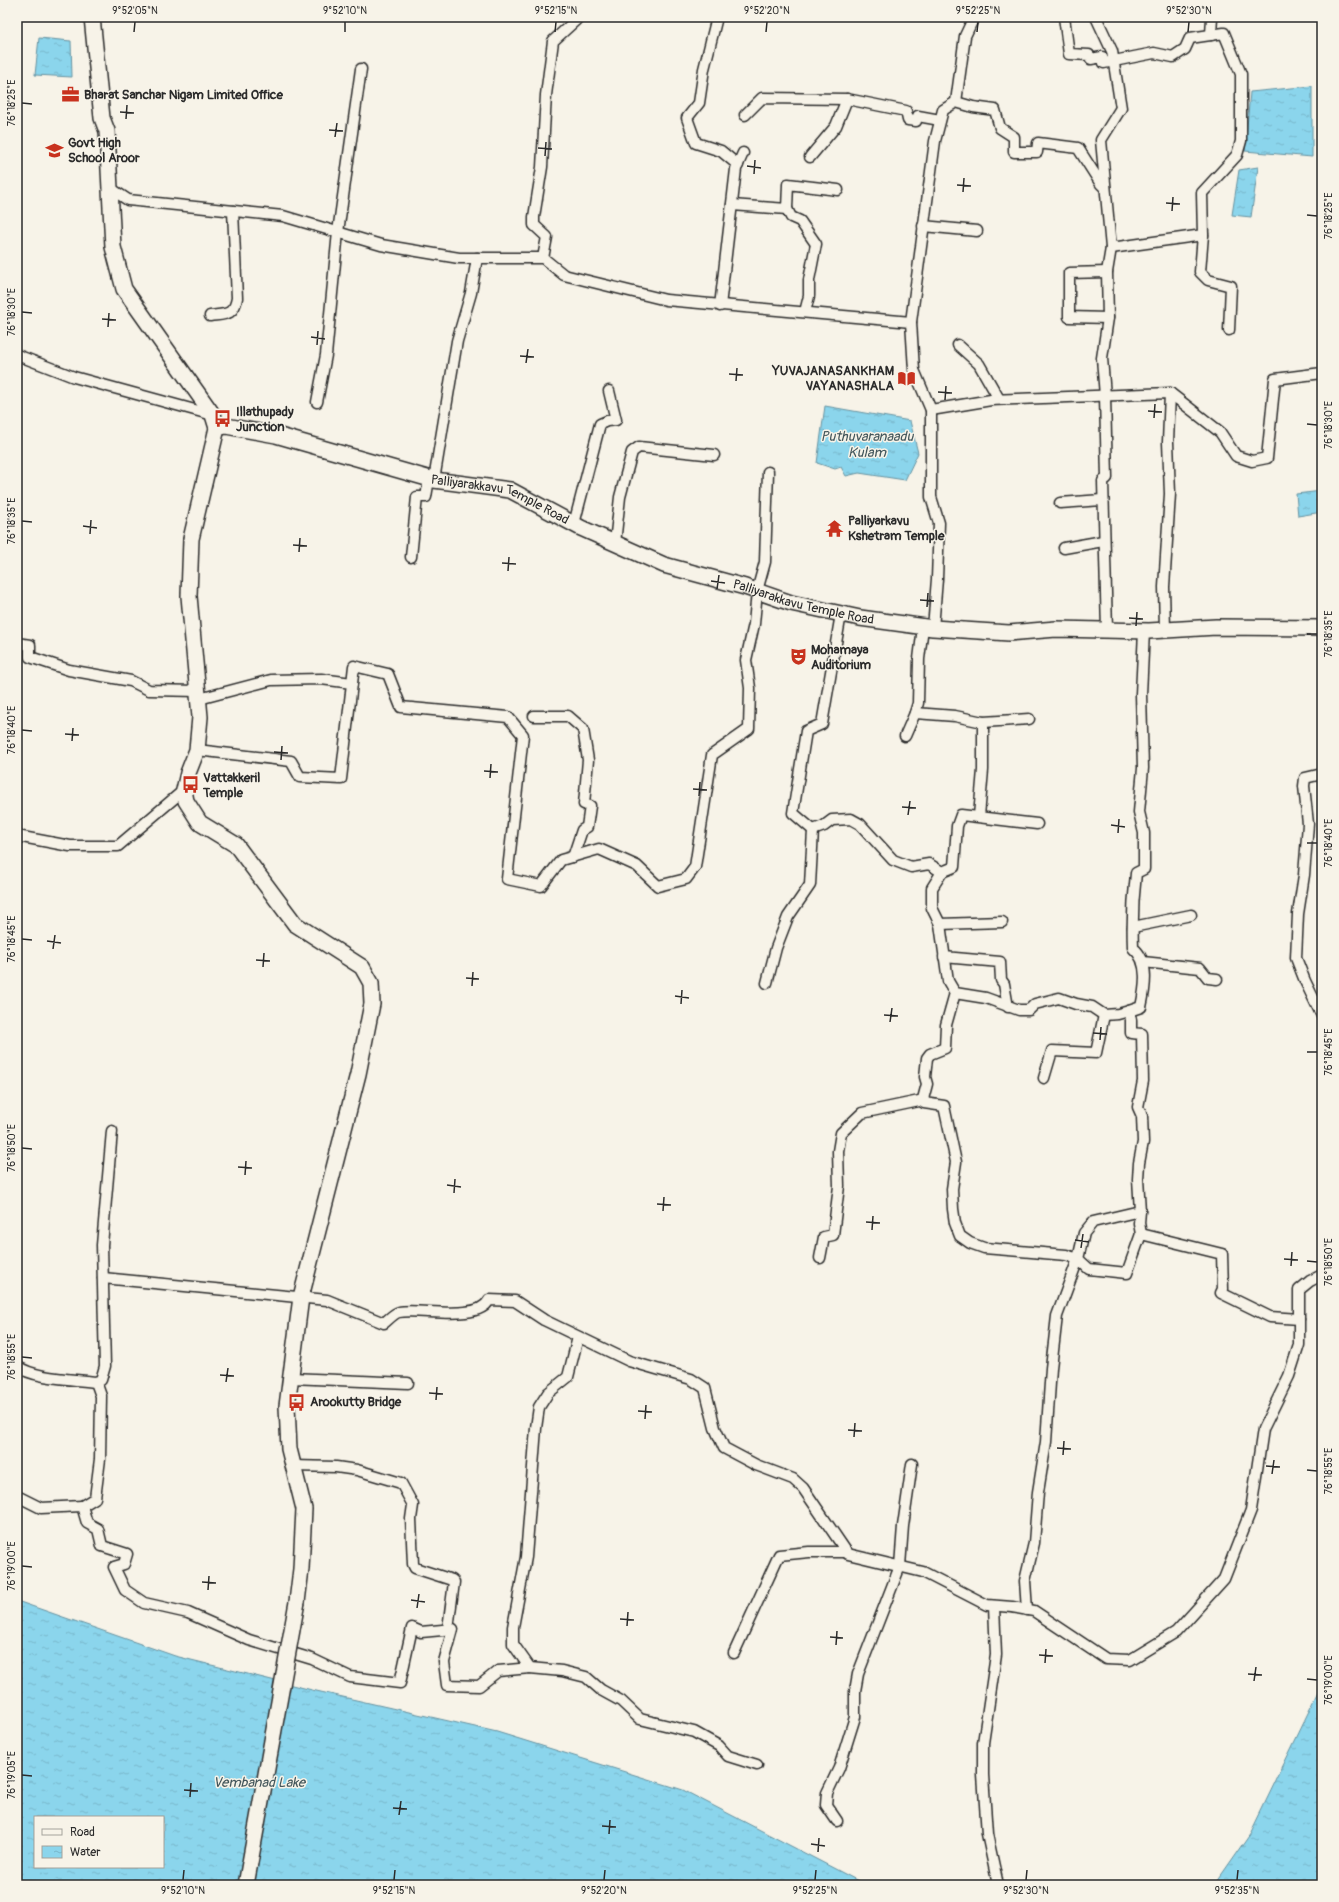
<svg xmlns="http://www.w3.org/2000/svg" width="1339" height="1902" font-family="Pangolin,sans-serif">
	<defs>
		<pattern id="water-ripples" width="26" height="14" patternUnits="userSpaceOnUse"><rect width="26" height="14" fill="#8bd5ec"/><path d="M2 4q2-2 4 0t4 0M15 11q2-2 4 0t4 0" fill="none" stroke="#78b7cb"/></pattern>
	</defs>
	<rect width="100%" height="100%" fill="#f7f3e8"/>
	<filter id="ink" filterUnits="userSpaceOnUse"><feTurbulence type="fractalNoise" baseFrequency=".025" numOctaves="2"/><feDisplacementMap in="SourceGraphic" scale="8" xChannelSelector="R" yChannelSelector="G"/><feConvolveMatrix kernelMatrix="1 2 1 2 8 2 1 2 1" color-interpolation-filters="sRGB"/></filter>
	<g filter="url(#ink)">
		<!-- water -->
		<g fill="url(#water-ripples)" stroke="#65919f" fill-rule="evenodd">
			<path d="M 39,38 L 71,41 L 72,77 L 35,75 Z"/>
			<path d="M 1312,86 L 1312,157 L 1245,151 L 1250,92 Z"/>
			<path d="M 1258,167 L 1251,217 L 1232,215 L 1239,170 Z"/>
			<path d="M 825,406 L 910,421 L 918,453 L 905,480 L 859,473 L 846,476 L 841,467 L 835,469 L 817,463 Z"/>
			<path d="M 1322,491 L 1322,512 L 1298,516 L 1296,494 Z"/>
			<path d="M 17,1601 L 175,1656 L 312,1690 L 497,1732 L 683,1790 L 866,1885 L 17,1885 ZM 35,1817 L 163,1817 L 163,1867 L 35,1867 Z"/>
			<path d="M 1322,1685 L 1322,1885 L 1214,1885 L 1251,1832 Z"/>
		</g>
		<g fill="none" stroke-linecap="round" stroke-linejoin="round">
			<defs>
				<g id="street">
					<path d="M 717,17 L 704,69 L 699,103 L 687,118 L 696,143 L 721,151 L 738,165"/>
					<path d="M 1064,17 L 1069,54 L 1089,55 L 1091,59 L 1102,57 L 1104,63 L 1154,53 L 1173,57 L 1185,49 L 1190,38 L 1224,33 L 1241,74 L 1241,141 L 1237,155 L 1202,193 L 1203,235 L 1111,248 L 1101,140 L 1121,108 L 1112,51 L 1096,17"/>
					<path d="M 1211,35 L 1212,17"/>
					<path d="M 956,102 L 973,107 L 995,110 L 1000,128 L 1014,137 L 1014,152 L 1037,152 L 1038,143 L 1078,148 L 1101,184 L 1105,188"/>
					<path d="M 745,115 L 762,98 L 847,99 L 906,111 L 908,120 L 916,121 L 918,116 L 940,120"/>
					<path d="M 810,157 L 836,126 L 847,99"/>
					<path d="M 110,188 L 128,200 L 283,216 L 381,245 L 459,258 L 543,258 L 564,275 L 666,300 L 911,322"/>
					<path d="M 732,205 L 787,209 L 788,184 L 838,190"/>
					<path d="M 787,209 L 791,217 L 800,221 L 816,244 L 809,280 L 809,296 L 805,312"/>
					<path d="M 923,226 L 977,231"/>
					<path d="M 1203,235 L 1200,272 L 1208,280 L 1231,286 L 1229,330"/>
					<path d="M 543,258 L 547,237 L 534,225 L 534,217 L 542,167 L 546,95 L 553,41 L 576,20 L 576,17"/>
					<path d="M 1107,272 L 1069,273 L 1069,317 L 1108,318"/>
					<path d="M 720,306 L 736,169 L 743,153"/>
					<path d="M 210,316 C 225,314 234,316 237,298 L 233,211"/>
					<path d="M 958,345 L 979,364 L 999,399"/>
					<path d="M 17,355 L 74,377 L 213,415"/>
					<path d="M 317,402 L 326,355 L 338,232 L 361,69"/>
					<path d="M 931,410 L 991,400 L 1170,393 L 1220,432 L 1236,456 L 1252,461 L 1267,458 L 1275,379 L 1322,373"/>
					<path d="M 434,480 L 457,341 L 471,293 L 477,258"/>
					<path d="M 1060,503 L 1102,500"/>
					<path d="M 574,524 L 600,424 L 607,421 L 616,420 L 609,391"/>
					<path d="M 615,543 L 620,497 L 632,452 L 639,447 L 714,455"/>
					<path d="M 1064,548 L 1103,541"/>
					<path d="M 411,557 L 417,497 L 426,497 L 429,479"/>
					<path d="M 923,627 L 919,659 L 918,703 L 915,713 L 955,716 L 983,722 L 983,770 L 979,816"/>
					<path d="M 933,628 L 937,579 L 939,523 L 931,497 L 931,410 L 914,370 L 911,322 L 935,141 L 943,110 L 956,102 L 965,36 L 974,17"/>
					<path d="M 1107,630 L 1103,481 L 1107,478 L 1105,396 L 1102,358 L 1108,318 L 1107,272 L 1111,248"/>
					<path d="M 1165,630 L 1164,587 L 1170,494 L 1168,442 L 1170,393"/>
					<path d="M 17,643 L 30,645 L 30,657 L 69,670 L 131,681 L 149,690 L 198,691"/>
					<path d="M 199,699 L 271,680 L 321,679 L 352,683"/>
					<path d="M 534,716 L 568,716 L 583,729 L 588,760 L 584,804 L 590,806 L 587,827 L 582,830 L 573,857"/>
					<path d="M 983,722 L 1029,719"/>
					<path d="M 905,736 L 915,713"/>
					<path d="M 197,750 L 291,761 L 300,777 L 341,779 L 354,666 L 388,674 L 401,707 L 508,717 L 523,735 L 507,879 L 541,886 L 561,860 L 599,849 L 637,866 L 658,886 L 686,879 L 695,867 L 712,755 L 749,729 L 750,688 L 746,660 L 754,624 L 757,591 L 765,562 L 768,472"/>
					<path d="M 1322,774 L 1305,778 L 1304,786 L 1308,824 L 1304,875 L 1298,914 L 1296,958 L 1305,981 L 1322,1016"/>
					<path d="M 813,830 L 824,826 L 832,820 L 851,819 L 860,824 L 893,860 L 911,867 L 929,864 L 942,872 L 932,888 L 932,908 L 940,924 L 948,981 L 955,993 L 946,1025 L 945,1048 L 930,1054 L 927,1058 L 925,1077 L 927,1084 L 923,1099 L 924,1103 L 944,1106 L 956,1162 L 952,1189 L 953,1209 L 955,1223 L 960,1236 L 970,1243 L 984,1248 L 1066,1255 L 1078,1259 L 1084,1233 L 1093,1222 L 1140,1211 L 1139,1223 L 1141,1234"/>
					<path d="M 17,836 L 70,846 L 118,846 L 184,790"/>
					<path d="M 942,872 L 954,867 L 957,826 L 961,815 L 1037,824"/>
					<path d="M 940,924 L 1002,922"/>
					<path d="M 1133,927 L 1191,915"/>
					<path d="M 944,957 L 1000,962 L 1001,980 L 1004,984 L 1008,1007"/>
					<path d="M 1143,962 L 1200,968 L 1208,978 L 1217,979"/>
					<path d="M 767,983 L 776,948 L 788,917 L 810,885 L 813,830 L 793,813 L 806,731 L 822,724 L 841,614"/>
					<path d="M 955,993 L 986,998 L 1019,1010 L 1029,1010 L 1035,1004 L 1059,998 L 1076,1004 L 1092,1007 L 1104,1015 L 1118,1014 L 1129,1011"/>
					<path d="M 1044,1078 L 1052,1051 L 1096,1053 L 1104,1015"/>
					<path d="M 1140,1211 L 1138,1179 L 1139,1163 L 1143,1142 L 1142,1116 L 1138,1107 L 1143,1081 L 1142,1034 L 1131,1033 L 1131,1020 L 1129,1011 L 1141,1007 C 1145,989 1150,961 1133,948 C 1132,923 1133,898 1136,873 L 1144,869 L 1144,833 L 1139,812 L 1143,768 L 1141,694 L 1144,631"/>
					<path d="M 820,1258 L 824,1237 L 833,1235 L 839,1186 L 838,1151 L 841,1133 L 862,1113 L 924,1100"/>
					<path d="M 103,1278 L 327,1300 L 384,1323 C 388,1320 394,1313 399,1312 C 420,1308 479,1322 489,1300 L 515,1301 L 544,1320 L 629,1361 L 691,1379 L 705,1388 L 715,1428 L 724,1448 L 756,1465 L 793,1479 L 803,1488 L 848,1554 L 923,1572 L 987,1605 L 1012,1607 L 1034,1611 L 1106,1659 L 1130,1660 L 1176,1632 L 1224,1579 L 1251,1510 L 1263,1429 L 1289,1376 L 1299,1345 L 1299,1290 L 1310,1281 L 1322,1275"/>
					<path d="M 578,1337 L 568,1377 L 548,1393 L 539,1407 L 536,1428 L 526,1557 L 513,1627 L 513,1644 L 530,1668 L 562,1671 L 586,1677 L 601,1690 L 621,1701 L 640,1719 L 694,1732 L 719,1746 L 728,1756 L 757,1765"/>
					<path d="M 17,1366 C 34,1379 74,1379 96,1382 L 101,1380 L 105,1366 L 102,1245 L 112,1131"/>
					<path d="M 291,1378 L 408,1383"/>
					<path d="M 96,1382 L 101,1396 L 100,1459 L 95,1498 L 82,1506 L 87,1523 L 98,1529 L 102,1546 L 127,1554 L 124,1564 L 114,1567 L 125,1590 L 144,1603 L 188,1613 L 249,1640 L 312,1659 L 350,1677 L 400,1683 L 412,1628 L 421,1632 L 453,1629 L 444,1662 L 447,1685 L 479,1686 L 498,1671 L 530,1668"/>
					<path d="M 293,1466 L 336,1467 L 357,1470 L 401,1483 L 413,1505 L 411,1519 L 413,1564 L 415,1568 L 452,1580 L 454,1582 L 448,1629"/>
					<path d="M 17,1496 L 41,1508 L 82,1506"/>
					<path d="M 994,1606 L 996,1655 L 983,1743 L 983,1775 L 987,1834 L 998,1885"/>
					<path d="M 1027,1610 L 1025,1581 L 1034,1543 L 1038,1492 L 1046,1442 L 1051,1368 L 1057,1316 L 1078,1259 L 1089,1269 L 1127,1273 L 1141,1234 L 1222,1254 L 1223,1289 L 1221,1293 L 1270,1317 L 1299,1319"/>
					<path d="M 734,1653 L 779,1555 L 809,1552 L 847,1552"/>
					<path d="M 837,1821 L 826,1805 L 827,1793 L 839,1768 L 855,1717 L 855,1691 L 858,1674 L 900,1566 L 903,1526 L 912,1464"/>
				</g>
				<g id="secondary">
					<path d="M 92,17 L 102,118 L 107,131 L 113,247 L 124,289 L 213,415 L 217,428 L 191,539 L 189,596 L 200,717 L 197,750 L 188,773 L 184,790 L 186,801 L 200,823 L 236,845 L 295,924 L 362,967 L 371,983 L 372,1004 L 358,1074 L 301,1297 L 287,1406 L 289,1449 L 304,1509 L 301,1569 L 297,1602"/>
					<path id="s1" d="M 217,428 L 226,426 L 276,435 L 434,480 L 510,490 L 581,528 L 664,565 L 745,587 L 791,603 L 860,618 L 933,628 L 1009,633 L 1056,629 L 1149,631 L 1216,627 L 1322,628"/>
				</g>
			</defs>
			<!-- street casing -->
			<use href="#street" stroke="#2b2b2b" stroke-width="13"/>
			<!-- secondary casing -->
			<use href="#secondary" stroke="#2b2b2b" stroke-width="18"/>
			<!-- street -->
			<use href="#street" stroke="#f7f3e8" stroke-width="10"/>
			<!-- secondary -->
			<use href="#secondary" stroke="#f7f3e8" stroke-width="15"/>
			<defs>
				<path id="secondary-bridge" d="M 246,1885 L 297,1602"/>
			</defs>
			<!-- secondary-bridge casing -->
			<use href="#secondary-bridge" stroke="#2b2b2b" stroke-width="18" stroke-linecap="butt"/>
			<!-- secondary-bridge -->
			<use href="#secondary-bridge" stroke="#f7f3e8" stroke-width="15"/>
		</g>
	</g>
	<!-- ticks -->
	<path fill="none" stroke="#2b2b2b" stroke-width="1.5" d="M 134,32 L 135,22M 345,32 L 345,22M 555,32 L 556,22M 766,32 L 767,22M 977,32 L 978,22M 1188,32 L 1189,22M 22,103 L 32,104M 120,112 L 134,113M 126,119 L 127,105M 329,130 L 343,131M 335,137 L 337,123M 538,148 L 552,149M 545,156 L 546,142M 747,166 L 761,168M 754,174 L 755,160M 957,185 L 971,186M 963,192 L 964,178M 1166,203 L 1180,204M 1172,211 L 1173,197M 1307,215 L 1317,216M 22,312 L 32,313M 102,319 L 116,320M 108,327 L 109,313M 311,337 L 325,339M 317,345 L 318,331M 520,356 L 534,357M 526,363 L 528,349M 729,374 L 743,375M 736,381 L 737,368M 938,392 L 952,393M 945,400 L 946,386M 1148,411 L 1162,412M 1154,418 L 1155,404M 1307,424 L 1317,425M 22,521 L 32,522M 83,526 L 97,528M 90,534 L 91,520M 293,545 L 307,546M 299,552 L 300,538M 502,563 L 516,564M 508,571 L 509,557M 711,581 L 725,583M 717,589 L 719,575M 920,600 L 934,601M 927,607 L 928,593M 1129,618 L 1143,619M 1136,626 L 1137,612M 1307,634 L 1317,634M 22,730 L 32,731M 65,734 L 79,735M 72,741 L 73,728M 274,752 L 288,753M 281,760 L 282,746M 484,771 L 498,772M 490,778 L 491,764M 693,789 L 707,790M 699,796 L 700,782M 902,807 L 916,808M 908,815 L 910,801M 1111,825 L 1125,827M 1118,833 L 1119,819M 1307,843 L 1317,843M 22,939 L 32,940M 47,941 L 61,943M 53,949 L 55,935M 256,960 L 270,961M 263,967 L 264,953M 466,978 L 479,979M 472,986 L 473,972M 675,996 L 689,998M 681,1004 L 682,990M 884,1015 L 898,1016M 890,1022 L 892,1008M 1093,1033 L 1107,1034M 1100,1040 L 1101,1027M 1307,1052 L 1317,1052M 22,1148 L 32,1149M 238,1167 L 252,1168M 245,1175 L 246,1161M 447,1185 L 461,1187M 454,1193 L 455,1179M 657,1204 L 671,1205M 663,1211 L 664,1197M 866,1222 L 880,1223M 872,1230 L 873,1216M 1075,1240 L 1089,1242M 1081,1248 L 1083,1234M 1284,1259 L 1298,1260M 1307,1261 L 1317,1262M 1291,1266 L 1292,1252M 22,1357 L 32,1358M 220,1375 L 234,1376M 226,1382 L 228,1368M 429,1393 L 443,1394M 436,1400 L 437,1387M 638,1411 L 652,1412M 645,1419 L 646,1405M 848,1430 L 862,1431M 854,1437 L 855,1423M 1057,1448 L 1071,1449M 1063,1455 L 1064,1441M 1266,1466 L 1280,1467M 1307,1470 L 1317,1471M 1272,1474 L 1274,1460M 22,1566 L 32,1567M 202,1582 L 216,1583M 208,1590 L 209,1576M 411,1600 L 425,1602M 417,1608 L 419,1594M 620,1619 L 634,1620M 627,1626 L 628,1612M 830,1637 L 843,1638M 836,1645 L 837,1631M 1039,1655 L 1053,1656M 1045,1663 L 1046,1649M 1248,1674 L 1262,1675M 1307,1679 L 1317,1680M 1254,1681 L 1256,1667M 22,1775 L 32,1776M 184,1790 L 198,1791M 190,1797 L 191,1783M 393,1808 L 407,1809M 399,1815 L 401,1801M 602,1826 L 616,1827M 609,1834 L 610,1820M 811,1844 L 825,1846M 818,1852 L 819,1838M 183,1880 L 184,1870M 394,1880 L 395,1870M 604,1880 L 605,1870M 815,1880 L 816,1870M 1026,1880 L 1027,1870M 1237,1880 L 1238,1870"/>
	<!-- icons -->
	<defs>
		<symbol id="office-bare" viewBox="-9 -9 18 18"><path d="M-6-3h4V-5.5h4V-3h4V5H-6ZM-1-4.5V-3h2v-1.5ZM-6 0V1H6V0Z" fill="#c8321e" stroke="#f7f3e8" stroke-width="2.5" paint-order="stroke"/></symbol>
		<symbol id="school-bare" viewBox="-9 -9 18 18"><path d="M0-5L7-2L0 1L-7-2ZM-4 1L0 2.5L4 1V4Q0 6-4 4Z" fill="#c8321e" stroke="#f7f3e8" stroke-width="2.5" paint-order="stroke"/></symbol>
		<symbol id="library-bare" viewBox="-9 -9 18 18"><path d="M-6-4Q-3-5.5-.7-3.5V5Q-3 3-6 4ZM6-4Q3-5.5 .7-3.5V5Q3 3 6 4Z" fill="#c8321e" stroke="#f7f3e8" stroke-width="2.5" paint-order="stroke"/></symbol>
		<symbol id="bus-bare" viewBox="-9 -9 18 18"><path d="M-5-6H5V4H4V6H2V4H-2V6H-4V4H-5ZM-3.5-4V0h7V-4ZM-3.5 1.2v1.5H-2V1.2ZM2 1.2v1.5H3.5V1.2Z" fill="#c8321e" stroke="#f7f3e8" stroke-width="2.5" paint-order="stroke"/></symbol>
		<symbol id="temple-bare" viewBox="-9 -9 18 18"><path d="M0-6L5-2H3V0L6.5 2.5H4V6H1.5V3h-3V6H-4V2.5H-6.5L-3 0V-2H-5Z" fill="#c8321e" stroke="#f7f3e8" stroke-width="2.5" paint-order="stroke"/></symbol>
		<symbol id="theatre-bare" viewBox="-9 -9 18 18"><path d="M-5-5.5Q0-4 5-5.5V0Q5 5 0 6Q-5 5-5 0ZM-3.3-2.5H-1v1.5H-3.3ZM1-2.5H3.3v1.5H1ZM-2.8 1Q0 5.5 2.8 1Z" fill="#c8321e" stroke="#f7f3e8" stroke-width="2.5" paint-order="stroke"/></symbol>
	</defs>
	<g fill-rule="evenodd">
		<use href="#office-bare" x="58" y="82" width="25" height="25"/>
		<use href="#school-bare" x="42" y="138" width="25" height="25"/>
		<use href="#library-bare" x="894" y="366" width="25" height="25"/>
		<use href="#bus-bare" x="210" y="406" width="25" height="25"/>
		<use href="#temple-bare" x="822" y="516" width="25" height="25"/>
		<use href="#theatre-bare" x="786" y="644" width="25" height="25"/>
		<use href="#bus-bare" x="178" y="772" width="25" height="25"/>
		<use href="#bus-bare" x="284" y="1390" width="25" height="25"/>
	</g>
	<g text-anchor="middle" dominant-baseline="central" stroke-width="3" stroke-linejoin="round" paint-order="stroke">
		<!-- poi labels -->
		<g font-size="13" font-weight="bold" fill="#2b2b2b" stroke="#f7f3e8" text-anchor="start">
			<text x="84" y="95">Bharat Sanchar Nigam Limited Office</text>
			<text x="68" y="143">Govt High<tspan x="68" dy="15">School Aroor</tspan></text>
			<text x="894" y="371" text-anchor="end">YUVAJANASANKHAM<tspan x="894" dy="15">VAYANASHALA</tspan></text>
			<text x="236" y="412">Illathupady<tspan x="236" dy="15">Junction</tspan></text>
			<text x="848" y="521">Palliyarkavu<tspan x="848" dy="15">Kshetram Temple</tspan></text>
			<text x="811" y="650">Mohamaya<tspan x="811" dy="15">Auditorium</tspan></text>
			<text x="203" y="778">Vattakkeril<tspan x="203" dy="15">Temple</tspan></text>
			<text x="310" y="1402">Arookutty Bridge</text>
		</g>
		<!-- street labels -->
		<g font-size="13" fill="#2b2b2b" stroke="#f7f3e8">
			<text stroke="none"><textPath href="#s1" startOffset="294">Palliyarakkavu Temple Road</textPath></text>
			<text stroke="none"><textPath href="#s1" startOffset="617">Palliyarakkavu Temple Road</textPath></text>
		</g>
		<!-- water labels -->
		<g font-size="14" font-style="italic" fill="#43565b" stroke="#f7f3e8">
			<text x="867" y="436">Puthuvaranaadu<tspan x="867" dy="16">Kulam</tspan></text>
			<text x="259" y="1782">Vembanad Lake</text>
		</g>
	</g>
	<!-- margin -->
	<rect width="1339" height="1902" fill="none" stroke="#f7f3e8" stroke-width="44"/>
	<!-- legend -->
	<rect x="34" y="1816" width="130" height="52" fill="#f7f3e8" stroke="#a5a39c"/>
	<rect x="42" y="1829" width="20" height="6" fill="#f7f3e8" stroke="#a5a39c"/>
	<text x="70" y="1836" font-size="12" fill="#2b2b2b">Road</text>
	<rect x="42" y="1846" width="20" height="12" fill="url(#water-ripples)" stroke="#a5a39c"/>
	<text x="70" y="1856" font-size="12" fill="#2b2b2b">Water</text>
	<rect x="22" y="22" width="1295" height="1858" fill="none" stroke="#2b2b2b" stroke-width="1.5"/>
	<g font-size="10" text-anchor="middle" fill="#2b2b2b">
		<text x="135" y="14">9°52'05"N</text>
		<text x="345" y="14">9°52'10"N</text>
		<text x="556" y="14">9°52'15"N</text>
		<text x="767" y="14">9°52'20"N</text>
		<text x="978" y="14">9°52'25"N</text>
		<text x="1189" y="14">9°52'30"N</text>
		<text transform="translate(11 103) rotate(-90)" y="4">76°18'25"E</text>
		<text transform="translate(1328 216) rotate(-90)" y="4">76°18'25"E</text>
		<text transform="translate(11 312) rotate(-90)" y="4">76°18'30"E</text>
		<text transform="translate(1328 425) rotate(-90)" y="4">76°18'30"E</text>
		<text transform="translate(11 521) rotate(-90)" y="4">76°18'35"E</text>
		<text transform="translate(1328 634) rotate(-90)" y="4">76°18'35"E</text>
		<text transform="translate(11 730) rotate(-90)" y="4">76°18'40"E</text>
		<text transform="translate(1328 843) rotate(-90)" y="4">76°18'40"E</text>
		<text transform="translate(11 939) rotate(-90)" y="4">76°18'45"E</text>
		<text transform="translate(1328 1052) rotate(-90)" y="4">76°18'45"E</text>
		<text transform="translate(11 1148) rotate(-90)" y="4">76°18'50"E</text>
		<text transform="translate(1328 1262) rotate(-90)" y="4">76°18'50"E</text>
		<text transform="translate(11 1357) rotate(-90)" y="4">76°18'55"E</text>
		<text transform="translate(1328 1471) rotate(-90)" y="4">76°18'55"E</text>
		<text transform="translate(11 1566) rotate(-90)" y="4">76°19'00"E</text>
		<text transform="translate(1328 1680) rotate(-90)" y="4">76°19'00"E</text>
		<text transform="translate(11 1775) rotate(-90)" y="4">76°19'05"E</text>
		<text x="183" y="1894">9°52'10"N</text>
		<text x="394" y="1894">9°52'15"N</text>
		<text x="604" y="1894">9°52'20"N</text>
		<text x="815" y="1894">9°52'25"N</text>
		<text x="1026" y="1894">9°52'30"N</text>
		<text x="1237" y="1894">9°52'35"N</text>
	</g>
</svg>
